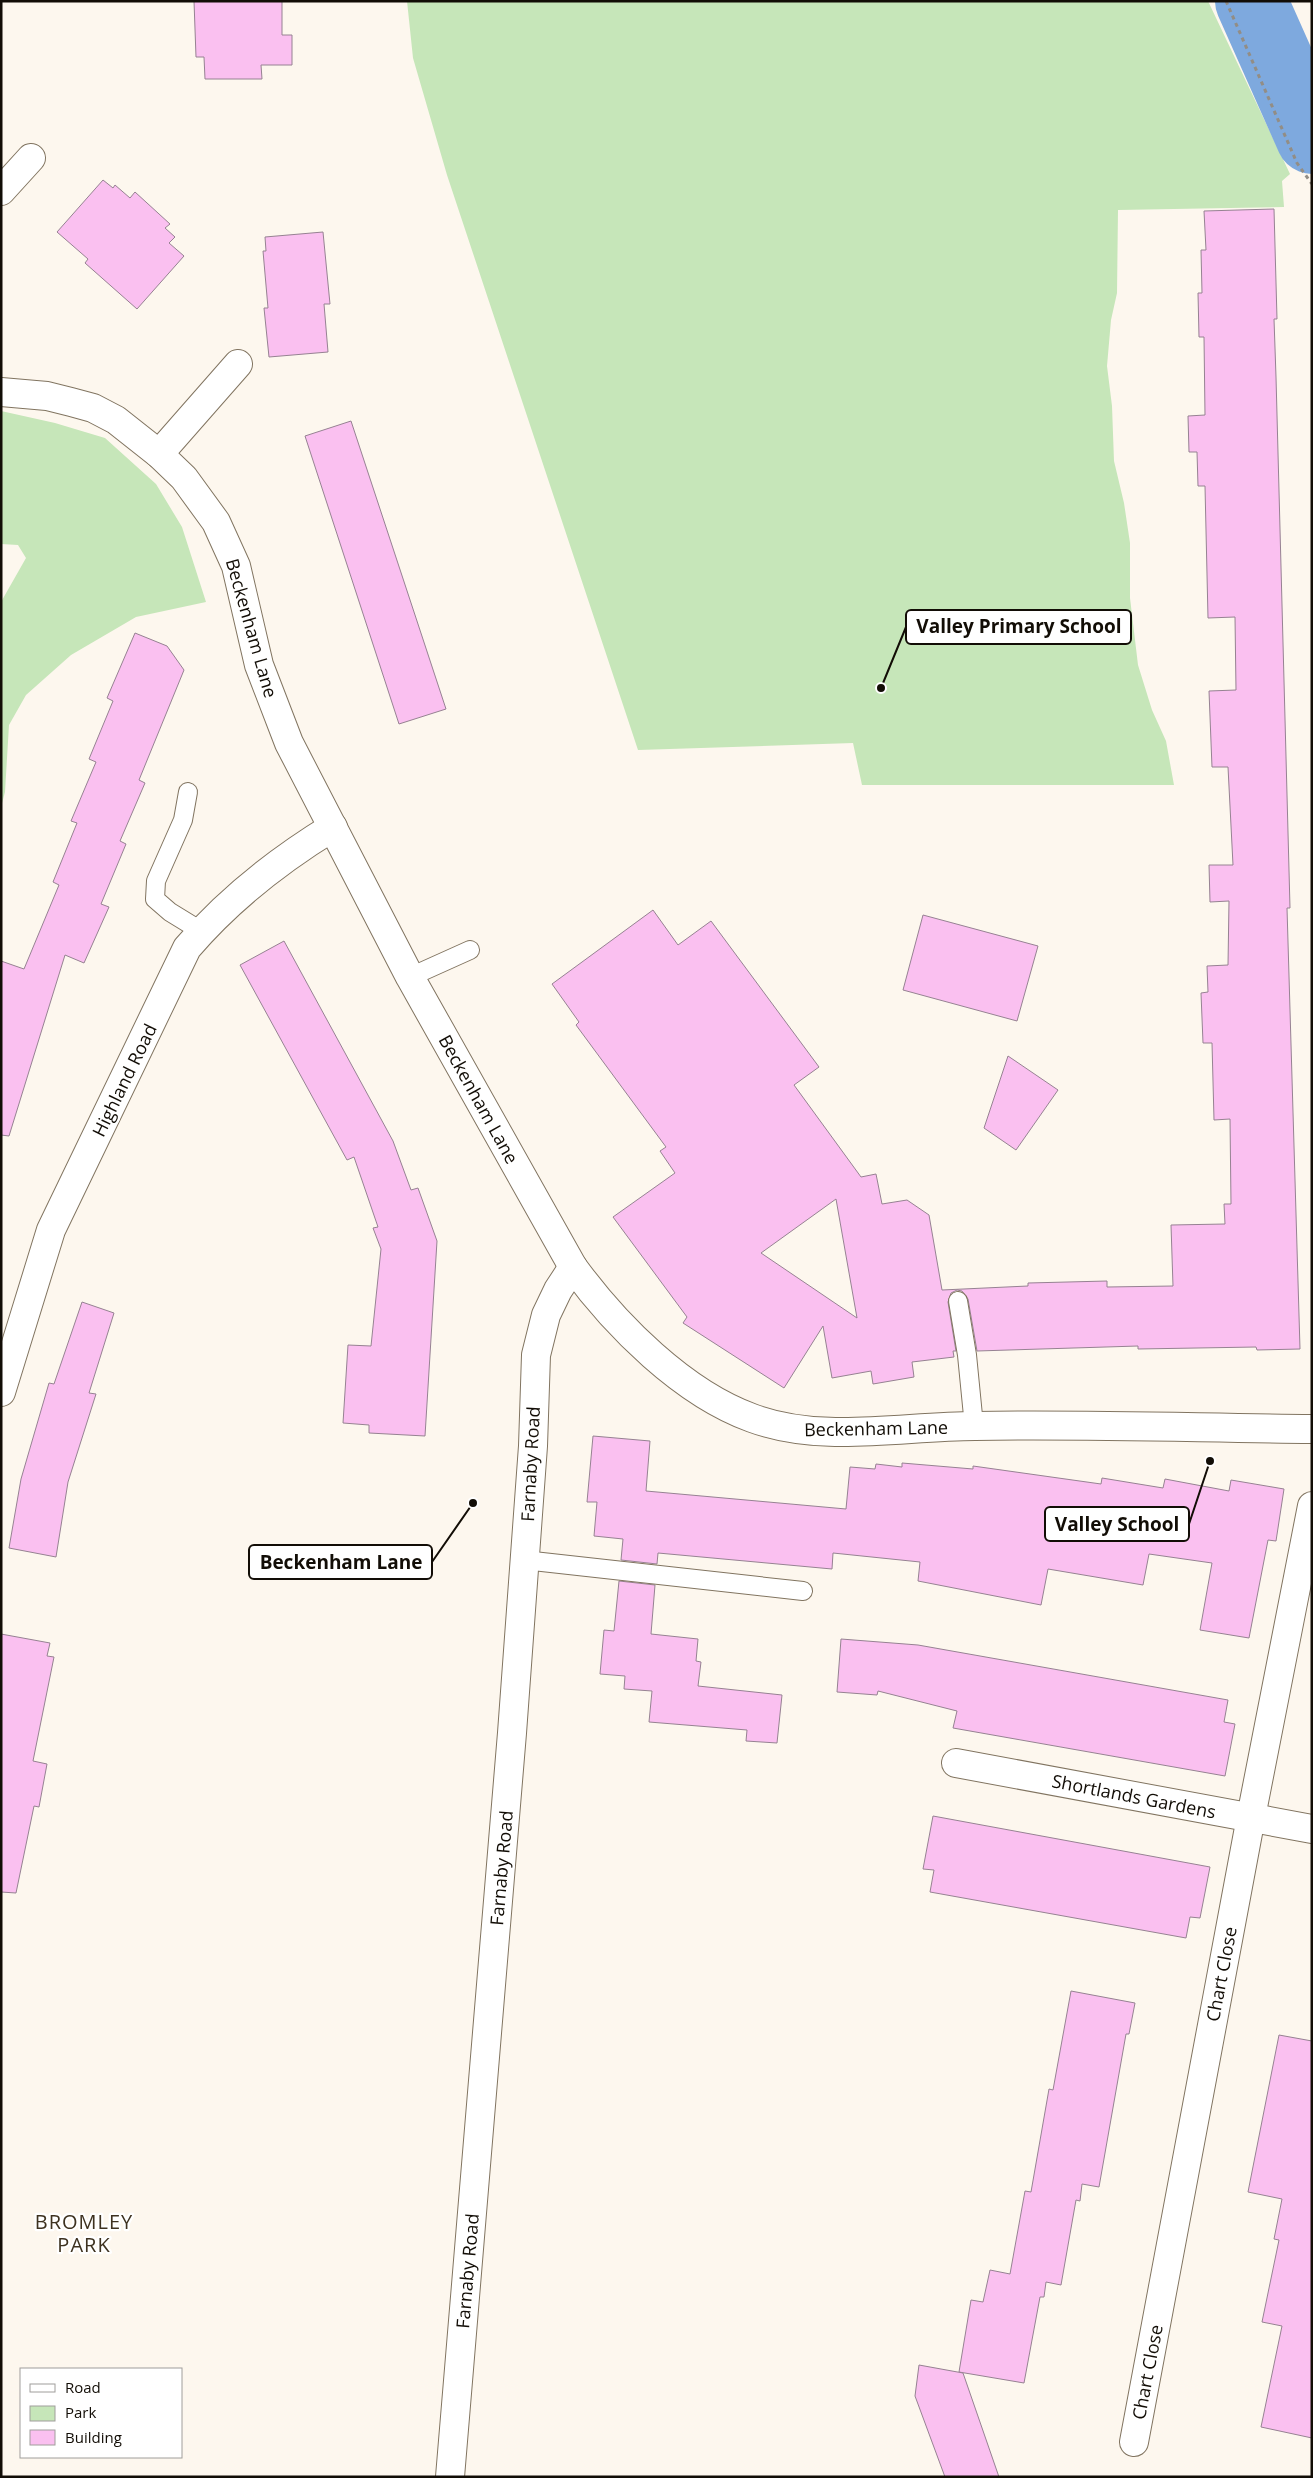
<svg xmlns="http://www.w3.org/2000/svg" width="1313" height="2478" font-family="'Open Sans',sans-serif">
	<rect width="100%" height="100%" fill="#fdf7ee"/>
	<!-- green -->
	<g fill="#c6e6b9">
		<path d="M 407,1 L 1208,1 L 1290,174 L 1282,181 L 1284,207 L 1118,210 L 1117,293 L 1111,320 L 1107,366 L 1112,406 L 1114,461 L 1124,503 L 1130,543 L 1130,598 L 1138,665 L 1152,710 L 1166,741 L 1174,785 L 862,785 L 853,743 L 638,750 L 447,175 L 413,58 Z"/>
		<path d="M 1,411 L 55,423 L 105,438 L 156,484 L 182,527 L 206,602 L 136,617 L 71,655 L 26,695 L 9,725 L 5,792 L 1,807 L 1,602 L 26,558 L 18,545 L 1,544 Z"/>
	</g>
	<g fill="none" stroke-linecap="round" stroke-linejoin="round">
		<!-- river -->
		<path stroke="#7ea9de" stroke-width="72" d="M 1251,1 L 1312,138"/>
	</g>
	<!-- building -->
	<g fill="#fac0f0" stroke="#968292" fill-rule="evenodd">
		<path d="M 194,1 L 282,1 L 282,35 L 292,35 L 292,65 L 261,65 L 262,79 L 205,79 L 204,57 L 196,57 Z"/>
		<path d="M 103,180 L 113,188 L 115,185 L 130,198 L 135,192 L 170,224 L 165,228 L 175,237 L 169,243 L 184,256 L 137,309 L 85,263 L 88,259 L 57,232 Z"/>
		<path d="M 1274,209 L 1277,319 L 1274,319 L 1276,377 L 1290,908 L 1287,908 L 1300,1349 L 1257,1350 L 1256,1347 L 1138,1349 L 1138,1346 L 977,1351 L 968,1299 L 962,1291 L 957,1290 L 951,1293 L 948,1302 L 956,1351 L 953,1351 L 954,1357 L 912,1362 L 914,1377 L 873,1384 L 871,1371 L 832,1378 L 823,1326 L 784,1388 L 683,1323 L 687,1317 L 613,1217 L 675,1173 L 660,1151 L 666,1147 L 576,1025 L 579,1022 L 552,984 L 653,910 L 678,945 L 711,921 L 819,1067 L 794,1085 L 861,1177 L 876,1174 L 882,1204 L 907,1200 L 929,1215 L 942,1290 L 1028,1286 L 1028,1283 L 1107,1281 L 1107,1287 L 1173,1286 L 1171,1225 L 1225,1224 L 1224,1204 L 1231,1204 L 1230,1119 L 1214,1120 L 1212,1043 L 1203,1043 L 1201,993 L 1208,992 L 1207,966 L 1228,965 L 1229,901 L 1210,902 L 1209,865 L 1233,865 L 1228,767 L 1212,767 L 1209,691 L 1236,690 L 1235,617 L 1208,618 L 1205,486 L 1198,486 L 1197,452 L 1189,452 L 1188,416 L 1205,415 L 1204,337 L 1199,337 L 1198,293 L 1202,293 L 1201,250 L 1206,250 L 1204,211 ZM 836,1199 L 857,1318 L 761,1253 Z"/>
		<path d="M 323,232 L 330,304 L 324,304 L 328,352 L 269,357 L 264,308 L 268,308 L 263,251 L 266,251 L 265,237 Z"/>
		<path d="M 351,421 L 446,709 L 399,724 L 305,436 Z"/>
		<path d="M 135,633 L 167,646 L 184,670 L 139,780 L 145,783 L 120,841 L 126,844 L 101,904 L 109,907 L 84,963 L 65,955 L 9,1136 L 1,1135 L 1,961 L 24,969 L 59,885 L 53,882 L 77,823 L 71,821 L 96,762 L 89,759 L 113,701 L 107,698 Z"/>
		<path d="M 923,915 L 1038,946 L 1017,1021 L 903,990 Z"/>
		<path d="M 284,941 L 393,1141 L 411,1190 L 418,1188 L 437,1241 L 425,1436 L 369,1433 L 369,1425 L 343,1423 L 348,1345 L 371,1346 L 381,1249 L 373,1228 L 378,1227 L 354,1157 L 347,1160 L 240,965 Z"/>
		<path d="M 1008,1056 L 1058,1090 L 1016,1150 L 984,1128 Z"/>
		<path d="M 82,1302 L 114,1313 L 89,1393 L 96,1394 L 68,1482 L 56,1557 L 9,1548 L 21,1479 L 49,1383 L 54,1384 Z"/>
		<path d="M 593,1436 L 650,1441 L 646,1491 L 846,1509 L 850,1467 L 875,1469 L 876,1464 L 902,1467 L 902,1463 L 973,1469 L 973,1466 L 1101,1484 L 1102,1478 L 1163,1488 L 1165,1479 L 1229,1491 L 1231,1480 L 1284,1489 L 1276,1541 L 1268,1540 L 1249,1638 L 1200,1630 L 1212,1563 L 1149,1554 L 1143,1585 L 1048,1569 L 1041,1605 L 918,1581 L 920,1562 L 833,1553 L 832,1569 L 658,1553 L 657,1564 L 621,1560 L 623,1539 L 594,1536 L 597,1502 L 587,1502 Z"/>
		<path d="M 619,1581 L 655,1585 L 651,1634 L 698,1639 L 696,1661 L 701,1662 L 698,1686 L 782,1695 L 777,1743 L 746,1741 L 747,1730 L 649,1722 L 652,1691 L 624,1689 L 625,1676 L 600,1674 L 604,1630 L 614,1631 Z"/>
		<path d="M 1,1634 L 50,1643 L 47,1656 L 54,1657 L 33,1761 L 47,1764 L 39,1807 L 34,1806 L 16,1893 L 1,1892 Z"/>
		<path d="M 841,1639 L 918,1645 L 1228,1700 L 1224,1722 L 1235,1724 L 1225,1776 L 953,1728 L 957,1711 L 878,1691 L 877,1695 L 837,1692 Z"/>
		<path d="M 933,1816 L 1210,1867 L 1200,1918 L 1190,1917 L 1186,1938 L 930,1892 L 934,1870 L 923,1869 Z"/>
		<path d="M 1071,1991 L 1135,2003 L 1129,2034 L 1126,2034 L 1099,2187 L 1082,2184 L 1080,2201 L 1076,2200 L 1061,2285 L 1046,2282 L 1044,2297 L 1040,2297 L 1024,2383 L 959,2372 L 971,2300 L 983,2302 L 990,2270 L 1010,2274 L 1025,2191 L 1031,2192 L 1049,2089 L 1053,2090 Z"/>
		<path d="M 1279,2035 L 1312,2041 L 1312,2438 L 1261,2427 L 1282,2326 L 1262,2322 L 1279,2240 L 1274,2239 L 1282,2199 L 1248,2192 Z"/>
		<path d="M 919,2365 L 963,2373 L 999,2477 L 945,2477 L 915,2396 Z"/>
	</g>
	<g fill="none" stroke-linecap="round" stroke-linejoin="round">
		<defs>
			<g id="service">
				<path d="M 188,792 L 183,820 L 156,881 L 155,899 L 170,912 L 201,931"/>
				<path d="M 410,977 L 470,950"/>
				<path d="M 958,1301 L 967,1355 L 974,1426"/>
				<path d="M 524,1560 L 803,1591"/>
			</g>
			<g id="minor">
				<path d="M 1,191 L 31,158"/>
				<path d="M 159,454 L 238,364"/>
				<path d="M 1,1392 L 51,1230 L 187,948 C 228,900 279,860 333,827"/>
				<path d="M 956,1763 L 1312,1829"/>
				<path d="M 1134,2442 L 1251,1817 L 1312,1506"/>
				<path d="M 450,2477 L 512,1733 L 533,1446 L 536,1355 L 546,1315 L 558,1290 L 573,1267"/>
			</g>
			<path id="primary" d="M 1,392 L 47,396 L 71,402 L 93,408 L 116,420 L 159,454 L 184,478 L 216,522 L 236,566 L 259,665 L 289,743 L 410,977 L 573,1267 C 616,1326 683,1393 752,1418 C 822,1444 902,1426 975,1426 C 1087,1424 1199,1428 1312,1429"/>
		</defs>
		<!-- service casing -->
		<use href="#service" stroke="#817460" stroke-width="20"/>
		<!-- minor casing -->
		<use href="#minor" stroke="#817460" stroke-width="30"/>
		<!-- primary casing -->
		<use href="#primary" stroke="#817460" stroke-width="30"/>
		<!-- path -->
		<path stroke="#928d85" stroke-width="3" stroke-dasharray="4 4" stroke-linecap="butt" d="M 1226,1 L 1297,163 L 1312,184"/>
		<!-- service -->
		<use href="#service" stroke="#fff" stroke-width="18"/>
		<!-- minor -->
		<use href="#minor" stroke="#fff" stroke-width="28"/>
		<!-- primary -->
		<use href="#primary" stroke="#fff" stroke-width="28"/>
	</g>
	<g text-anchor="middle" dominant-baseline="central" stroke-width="4.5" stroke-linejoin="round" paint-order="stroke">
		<!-- street labels -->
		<g font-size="18" fill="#120d06" stroke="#fff">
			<text transform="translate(252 628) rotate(74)">Beckenham Lane</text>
			<text transform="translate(124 1080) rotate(-64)">Highland Road</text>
			<text transform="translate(479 1099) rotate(61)">Beckenham Lane</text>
			<text transform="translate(876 1428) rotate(-1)">Beckenham Lane</text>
			<text transform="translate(530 1464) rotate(-87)">Farnaby Road</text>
			<text transform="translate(1134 1796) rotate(11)">Shortlands Gardens</text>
			<text transform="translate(501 1868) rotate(-85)">Farnaby Road</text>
			<text transform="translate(1221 1974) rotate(-79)">Chart Close</text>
			<text transform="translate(467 2271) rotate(-85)">Farnaby Road</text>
			<text transform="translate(1147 2372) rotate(-79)">Chart Close</text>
		</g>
		<!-- quarter labels -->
		<g font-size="20" letter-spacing="1" fill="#3e3220" stroke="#fff">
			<text x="84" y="2221">BROMLEY<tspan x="84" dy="23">PARK</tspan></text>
		</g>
	</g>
	<!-- callouts -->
	<path fill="none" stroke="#120d06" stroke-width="2" d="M881 688L906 627M1210 1461L1189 1524M473 1503L432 1562"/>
	<g fill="#120d06" stroke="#fff" stroke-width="2">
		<circle cx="881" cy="688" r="5"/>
		<circle cx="1210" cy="1461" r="5"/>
		<circle cx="473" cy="1503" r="5"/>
	</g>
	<g fill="#fff" stroke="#120d06" stroke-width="2">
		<rect x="906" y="610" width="225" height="34" rx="5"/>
		<rect x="1045" y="1507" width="144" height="34" rx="5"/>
		<rect x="249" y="1545" width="183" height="34" rx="5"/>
	</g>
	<g font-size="19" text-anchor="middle" font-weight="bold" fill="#120d06">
		<text x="1019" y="633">Valley Primary School</text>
		<text x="1117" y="1531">Valley School</text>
		<text x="341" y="1569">Beckenham Lane</text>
	</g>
	<!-- border -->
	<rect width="1313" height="2478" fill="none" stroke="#120d06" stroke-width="5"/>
	<!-- legend -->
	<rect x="20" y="2368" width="162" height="90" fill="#ffffff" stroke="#a09e9b"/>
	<rect x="30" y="2384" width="25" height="8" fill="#ffffff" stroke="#a09e9b"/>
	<text x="65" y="2393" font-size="15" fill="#120d06">Road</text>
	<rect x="30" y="2406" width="25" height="15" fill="#c6e6b9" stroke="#a09e9b"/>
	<text x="65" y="2418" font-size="15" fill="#120d06">Park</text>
	<rect x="30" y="2430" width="25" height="15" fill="#fac0f0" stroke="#a09e9b"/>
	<text x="65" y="2443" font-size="15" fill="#120d06">Building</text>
</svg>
